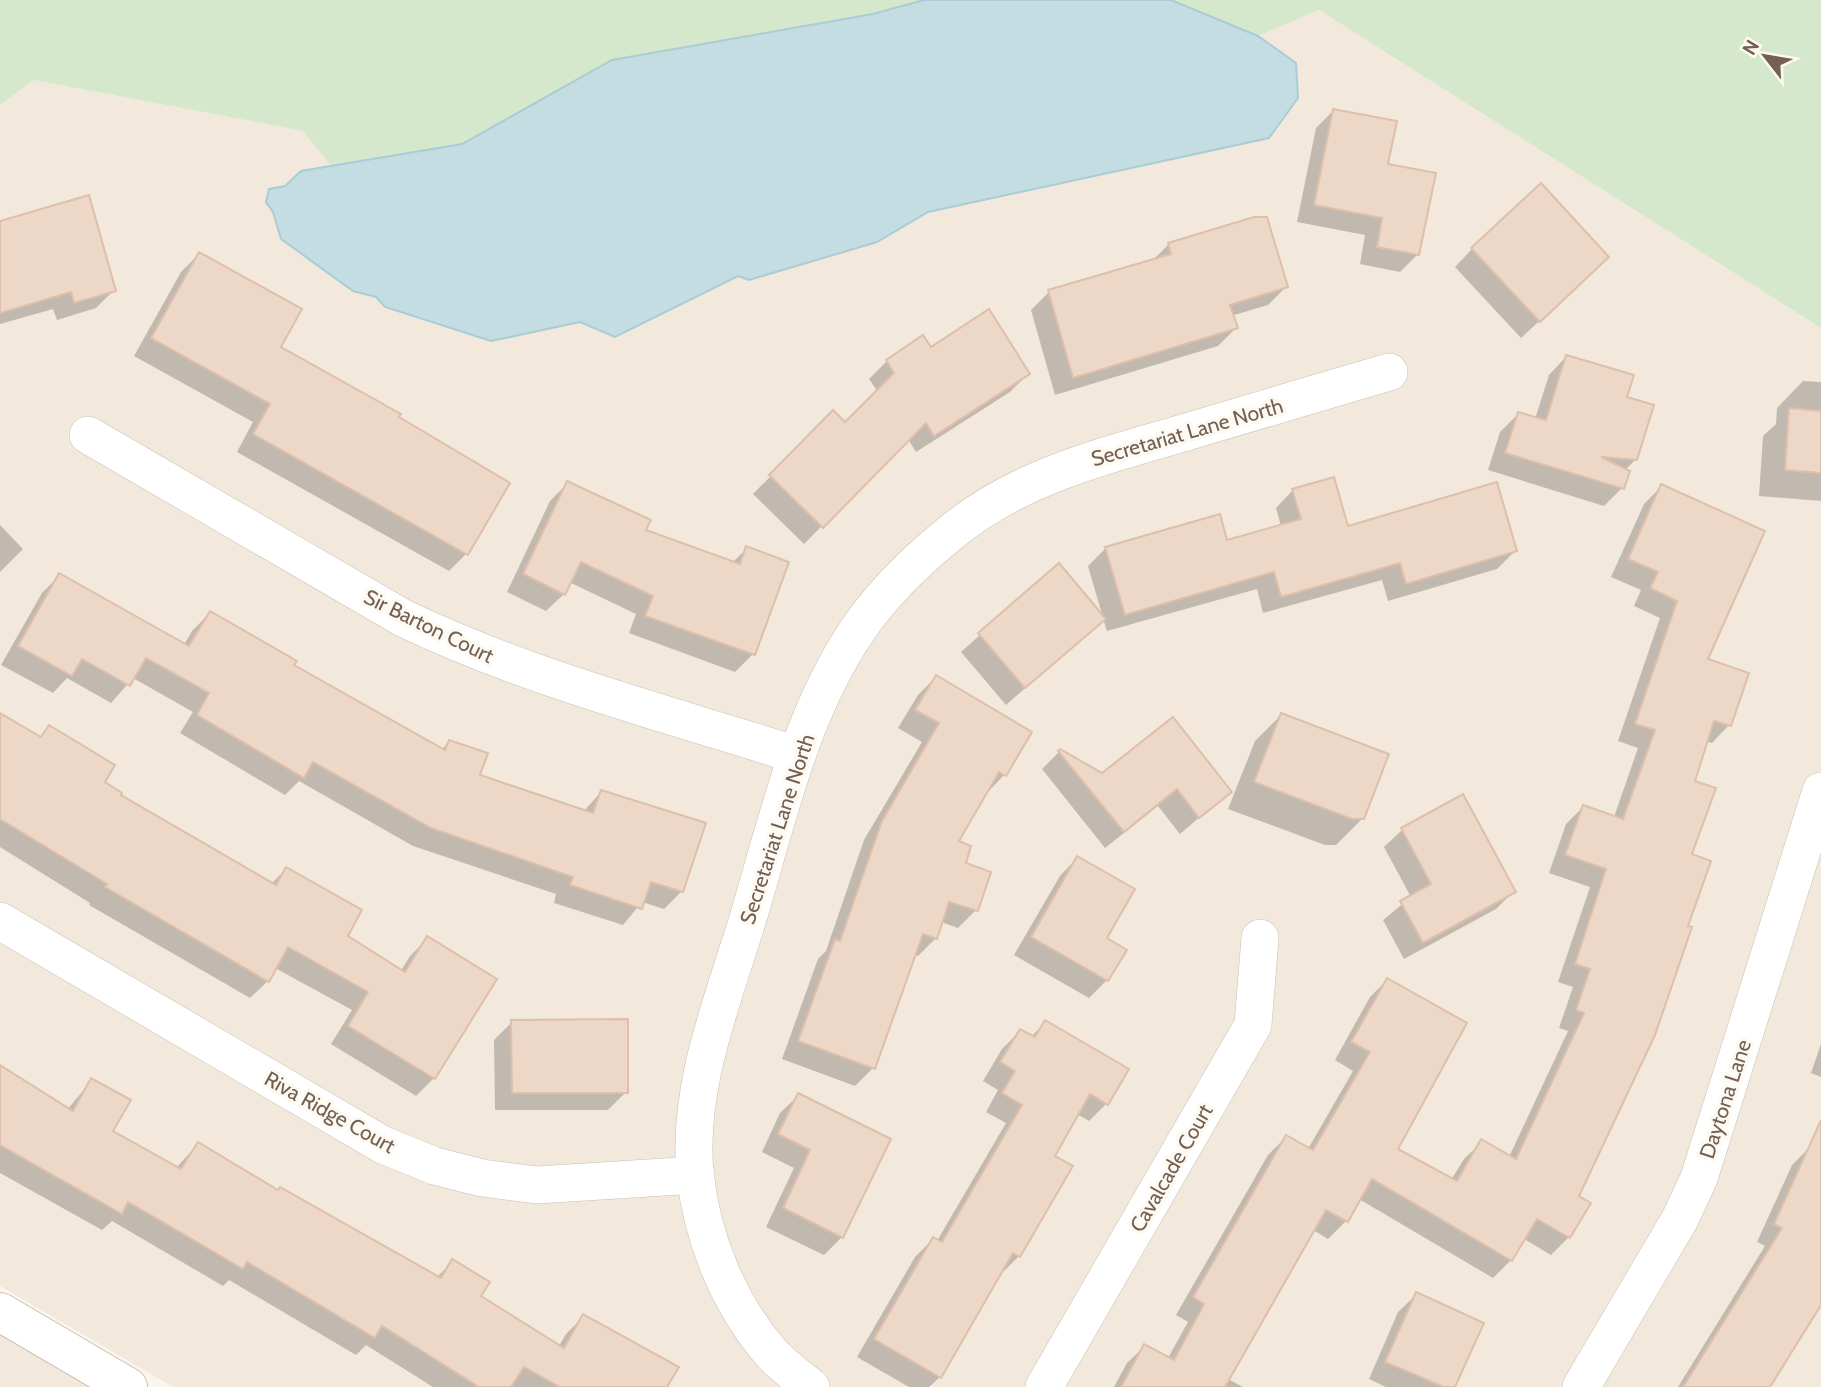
<svg xmlns="http://www.w3.org/2000/svg" width="1821" height="1387" font-family="Cabin,sans-serif">
	<rect width="100%" height="100%" fill="#fbf6ed"/>
	<!-- residential -->
	<g fill="#f2e8dc">
		<path d="M 1319,10 L 1821,328 L 1821,1387 L 173,1387 L 0,1286 L 0,105 L 32,80 L 304,131 L 331,166 L 301,171 L 266,202 L 273,212 L 281,239 L 353,291 L 376,297 L 385,307 L 491,341 L 580,322 L 615,337 L 739,276 L 877,242 L 927,212 L 1269,138 L 1296,63 L 1258,36 Z"/>
		<path d="M 0,1333 L 93,1387 L 0,1387 Z"/>
	</g>
	<!-- green -->
	<g fill="#d6e8cc">
		<path d="M 0,0 L 924,0 L 873,14 L 612,60 L 462,144 L 331,166 L 303,131 L 33,80 L 0,105 Z"/>
		<path d="M 1171,0 L 1821,0 L 1821,328 L 1319,10 L 1258,36 Z"/>
	</g>
	<!-- water -->
	<path fill="#c3dde3" stroke="#aaccd4" stroke-width="2" d="M 924,0 L 1171,0 L 1258,36 L 1296,63 L 1298,98 L 1269,138 L 928,212 L 877,242 L 749,280 L 738,276 L 615,337 L 580,322 L 491,341 L 385,307 L 376,297 L 353,291 L 281,239 L 273,212 L 266,202 L 269,189 L 285,186 L 301,171 L 462,144 L 612,60 L 873,14 Z"/>
	<!-- shadow -->
	<g fill="#0003">
		<path d="M 1334,110 L 1386,165 L 1418,254 L 1400,272 L 1360,264 L 1365,235 L 1297,222 L 1316,128 Z"/>
		<path d="M 0,223 L 114,290 L 96,308 L 57,320 L 53,309 L 0,324 Z"/>
		<path d="M 1169,244 L 1286,287 L 1268,305 L 1231,316 L 1236,328 L 1218,346 L 1055,395 L 1031,310 L 1049,292 L 1151,262 Z"/>
		<path d="M 1472,249 L 1589,275 L 1521,338 L 1455,267 Z"/>
		<path d="M 199,254 L 279,347 L 397,418 L 467,553 L 449,571 L 237,452 L 253,422 L 134,356 L 181,272 Z"/>
		<path d="M 930,349 L 1028,374 L 1010,392 L 916,452 L 908,439 L 804,544 L 753,494 L 833,413 L 845,424 L 878,392 L 869,379 L 887,361 Z"/>
		<path d="M 1566,357 L 1625,398 L 1636,459 L 1625,470 L 1622,488 L 1604,506 L 1488,470 L 1500,432 L 1518,414 L 1535,419 L 1549,375 Z"/>
		<path d="M 1803,381 L 1821,382 L 1821,501 L 1759,496 L 1763,436 L 1776,424 L 1777,408 Z"/>
		<path d="M 568,483 L 644,531 L 732,563 L 747,548 L 753,654 L 735,672 L 629,633 L 636,614 L 569,582 L 564,594 L 546,611 L 507,592 L 550,501 Z"/>
		<path d="M 1662,486 L 1705,660 L 1729,725 L 1712,743 L 1706,741 L 1693,782 L 1690,855 L 1708,862 L 1654,1035 L 1577,1197 L 1569,1237 L 1551,1255 L 1524,1239 L 1511,1260 L 1493,1278 L 1359,1199 L 1346,1221 L 1328,1239 L 1313,1230 L 1228,1379 L 1243,1387 L 1114,1387 L 1127,1363 L 1145,1346 L 1168,1358 L 1188,1322 L 1176,1315 L 1268,1155 L 1286,1137 L 1308,1149 L 1353,1071 L 1335,1060 L 1370,997 L 1387,980 L 1396,1150 L 1451,1180 L 1464,1159 L 1482,1142 L 1509,1157 L 1568,1031 L 1559,1028 L 1573,987 L 1558,982 L 1590,887 L 1549,873 L 1566,824 L 1583,807 L 1614,817 L 1638,748 L 1618,741 L 1660,618 L 1634,606 L 1641,590 L 1611,577 L 1644,504 Z"/>
		<path d="M 1293,490 L 1347,528 L 1515,551 L 1497,569 L 1388,601 L 1382,580 L 1263,613 L 1257,589 L 1107,631 L 1103,619 L 1006,705 L 961,652 L 1058,565 L 1103,618 L 1088,566 L 1106,548 L 1225,542 L 1281,526 L 1276,508 Z"/>
		<path d="M 0,525 L 23,549 L 0,572 Z"/>
		<path d="M 60,575 L 184,645 L 192,631 L 210,613 L 292,666 L 441,750 L 449,742 L 478,776 L 583,812 L 601,792 L 682,891 L 664,909 L 642,902 L 623,925 L 554,903 L 556,894 L 413,846 L 299,781 L 285,795 L 180,733 L 193,712 L 133,678 L 111,703 L 67,678 L 53,693 L 1,665 L 42,593 Z"/>
		<path d="M 936,677 L 1029,732 L 1004,775 L 987,793 L 956,842 L 976,910 L 958,928 L 941,922 L 936,938 L 918,956 L 914,955 L 873,1068 L 855,1086 L 782,1059 L 818,959 L 826,951 L 864,840 L 922,742 L 898,728 L 918,695 Z"/>
		<path d="M 0,715 L 39,738 L 49,727 L 118,796 L 271,884 L 286,869 L 345,936 L 401,971 L 410,956 L 428,938 L 434,1078 L 416,1096 L 331,1044 L 352,1010 L 275,968 L 268,981 L 250,998 L 89,905 L 90,903 L 0,847 Z"/>
		<path d="M 1281,715 L 1363,818 L 1336,845 L 1325,845 L 1228,809 L 1255,741 Z"/>
		<path d="M 1060,751 L 1102,775 L 1229,792 L 1180,834 L 1158,806 L 1105,848 L 1042,769 Z"/>
		<path d="M 1462,796 L 1514,891 L 1496,909 L 1404,959 L 1383,920 L 1411,897 L 1384,847 L 1402,830 Z"/>
		<path d="M 1077,858 L 1104,939 L 1107,980 L 1089,998 L 1014,955 L 1060,876 Z"/>
		<path d="M 512,1022 L 626,1092 L 608,1110 L 495,1110 L 494,1040 Z"/>
		<path d="M 1045,1022 L 1107,1103 L 1089,1121 L 1077,1114 L 1052,1156 L 1019,1256 L 1001,1274 L 940,1377 L 929,1387 L 909,1387 L 857,1357 L 915,1257 L 933,1239 L 937,1241 L 1006,1123 L 986,1112 L 998,1090 L 983,1081 L 1002,1049 L 1020,1031 L 1031,1037 Z"/>
		<path d="M 1821,1044 L 1821,1077 L 1811,1073 Z"/>
		<path d="M 0,1068 L 67,1110 L 92,1080 L 111,1132 L 176,1168 L 198,1144 L 278,1192 L 436,1278 L 453,1261 L 478,1296 L 559,1346 L 566,1334 L 584,1316 L 665,1387 L 433,1387 L 366,1345 L 356,1355 L 229,1280 L 223,1286 L 112,1221 L 102,1230 L 0,1173 Z"/>
		<path d="M 798,1096 L 842,1237 L 824,1255 L 766,1227 L 794,1168 L 762,1152 L 780,1113 Z"/>
		<path d="M 1810,1147 L 1821,1152 L 1821,1302 L 1768,1387 L 1678,1387 L 1765,1246 L 1757,1242 L 1792,1165 Z"/>
		<path d="M 1416,1295 L 1453,1387 L 1386,1387 L 1369,1379 L 1398,1312 Z"/>
	</g>
	<!-- building -->
	<g fill="#edd7c7" stroke="#debfa9" stroke-width="2">
		<path d="M 1333,109 L 1397,121 L 1388,164 L 1436,173 L 1419,255 L 1377,247 L 1382,218 L 1314,205 Z"/>
		<path d="M 1541,183 L 1609,257 L 1540,322 L 1471,248 Z"/>
		<path d="M 89,195 L 116,291 L 74,303 L 71,292 L 0,313 L 0,221 Z"/>
		<path d="M 1254,217 L 1267,217 L 1288,287 L 1230,305 L 1238,328 L 1073,378 L 1048,290 L 1171,254 L 1168,243 Z"/>
		<path d="M 199,252 L 302,309 L 281,347 L 401,414 L 399,417 L 510,483 L 468,555 L 253,434 L 270,404 L 151,338 Z"/>
		<path d="M 989,309 L 1030,374 L 934,436 L 926,423 L 823,528 L 769,475 L 833,410 L 845,422 L 894,373 L 886,360 L 923,335 L 931,347 Z"/>
		<path d="M 1566,355 L 1634,375 L 1627,397 L 1654,405 L 1637,460 L 1601,457 L 1630,471 L 1624,489 L 1505,453 L 1518,412 L 1546,420 Z"/>
		<path d="M 1789,408 L 1821,411 L 1821,473 L 1785,470 Z"/>
		<path d="M 1334,477 L 1348,526 L 1497,482 L 1517,551 L 1406,584 L 1400,563 L 1281,597 L 1274,572 L 1125,615 L 1105,547 L 1220,514 L 1227,540 L 1301,519 L 1292,489 Z"/>
		<path d="M 567,481 L 651,520 L 646,530 L 740,564 L 746,546 L 789,562 L 755,655 L 645,616 L 653,596 L 581,562 L 565,595 L 523,574 Z"/>
		<path d="M 1661,484 L 1765,531 L 1708,659 L 1749,673 L 1731,726 L 1714,721 L 1695,781 L 1716,788 L 1692,854 L 1711,861 L 1688,926 L 1692,927 L 1655,1035 L 1579,1196 L 1591,1203 L 1570,1238 L 1537,1219 L 1512,1261 L 1372,1179 L 1348,1222 L 1326,1210 L 1225,1387 L 1121,1387 L 1144,1344 L 1174,1360 L 1204,1304 L 1193,1297 L 1286,1135 L 1313,1150 L 1370,1052 L 1351,1042 L 1387,978 L 1467,1023 L 1398,1149 L 1457,1181 L 1481,1139 L 1516,1159 L 1584,1013 L 1576,1010 L 1590,969 L 1575,964 L 1606,869 L 1565,855 L 1583,805 L 1623,819 L 1655,730 L 1635,724 L 1677,601 L 1650,588 L 1658,572 L 1628,559 Z"/>
		<path d="M 1059,563 L 1106,619 L 1025,688 L 978,633 Z"/>
		<path d="M 59,573 L 189,646 L 210,611 L 297,661 L 294,665 L 445,750 L 449,740 L 488,753 L 480,775 L 593,813 L 601,790 L 706,823 L 683,892 L 651,882 L 642,909 L 570,885 L 573,877 L 431,828 L 313,762 L 304,778 L 197,715 L 209,693 L 146,658 L 130,686 L 82,659 L 72,676 L 18,646 Z"/>
		<path d="M 936,675 L 1032,732 L 1006,776 L 999,772 L 959,841 L 971,846 L 966,863 L 991,872 L 978,911 L 949,902 L 937,939 L 923,934 L 875,1069 L 798,1041 L 835,939 L 840,941 L 882,821 L 939,723 L 915,710 Z"/>
		<path d="M 0,713 L 41,737 L 49,725 L 115,765 L 105,782 L 122,793 L 121,795 L 276,885 L 286,867 L 362,910 L 348,936 L 405,972 L 427,936 L 497,979 L 435,1079 L 348,1026 L 368,992 L 288,947 L 269,982 L 105,887 L 107,884 L 0,819 Z"/>
		<path d="M 1281,713 L 1389,754 L 1364,819 L 1352,819 L 1254,782 Z"/>
		<path d="M 1173,717 L 1232,792 L 1199,818 L 1177,789 L 1124,832 L 1058,751 L 1060,749 L 1102,773 Z"/>
		<path d="M 1463,794 L 1516,892 L 1423,943 L 1400,901 L 1431,884 L 1401,828 Z"/>
		<path d="M 1077,856 L 1135,889 L 1107,938 L 1127,950 L 1108,981 L 1031,937 Z"/>
		<path d="M 628,1019 L 628,1093 L 512,1093 L 511,1020 Z"/>
		<path d="M 1045,1020 L 1129,1069 L 1108,1105 L 1090,1094 L 1055,1156 L 1073,1166 L 1020,1257 L 1013,1253 L 941,1378 L 874,1339 L 933,1237 L 942,1242 L 1022,1105 L 1002,1093 L 1015,1071 L 1000,1062 L 1020,1029 L 1035,1037 Z"/>
		<path d="M 0,1065 L 73,1111 L 91,1078 L 131,1100 L 113,1131 L 181,1169 L 198,1142 L 278,1190 L 280,1187 L 441,1278 L 452,1259 L 490,1282 L 481,1296 L 564,1348 L 583,1314 L 679,1367 L 667,1387 L 560,1387 L 524,1367 L 511,1387 L 479,1387 L 382,1326 L 375,1338 L 247,1262 L 243,1269 L 128,1202 L 122,1214 L 0,1145 Z"/>
		<path d="M 798,1093 L 891,1139 L 843,1238 L 783,1208 L 810,1150 L 778,1134 Z"/>
		<path d="M 1821,1120 L 1821,1305 L 1770,1387 L 1683,1387 L 1782,1228 L 1774,1224 Z"/>
		<path d="M 1416,1292 L 1484,1323 L 1455,1387 L 1444,1387 L 1385,1362 Z"/>
	</g>
	<g fill="none" stroke-linecap="round" stroke-linejoin="round">
		<defs>
			<g id="minor">
				<path d="M 88,435 L 403,618 C 528,678 665,713 797,755"/>
				<path d="M 0,921 L 383,1145 L 435,1166 L 482,1178 L 537,1185 L 696,1175"/>
				<path d="M 811,1387 C 799,1377 784,1367 773,1355 C 729,1305 702,1239 695,1173 C 687,1085 724,998 749,915 C 778,818 801,712 859,628 C 883,593 915,562 948,535 C 1015,478 1100,457 1183,433 C 1251,413 1320,392 1389,372"/>
				<path d="M 1044,1387 L 1253,1025 L 1260,938"/>
				<path d="M 1581,1387 L 1680,1219 L 1699,1178 L 1821,791"/>
			</g>
			<path id="tertiary" d="M 0,1312 L 128,1387"/>
		</defs>
		<!-- minor casing -->
		<use href="#minor" stroke="#ccbfb3" stroke-width="38"/>
		<!-- tertiary casing -->
		<use href="#tertiary" stroke="#ccbfb3" stroke-width="40"/>
		<!-- minor -->
		<use href="#minor" stroke="#fff" stroke-width="37"/>
		<!-- tertiary -->
		<use href="#tertiary" stroke="#fff" stroke-width="38"/>
	</g>
	<g text-anchor="middle" dominant-baseline="central" stroke-width="7" stroke-linejoin="round" paint-order="stroke">
		<!-- street labels -->
		<g font-size="21" fill="#745f51" stroke="#fdfaf3">
			<text transform="translate(1187 432) rotate(-16)">Secretariat Lane North</text>
			<text transform="translate(429 626) rotate(26)">Sir Barton Court</text>
			<text transform="translate(777 829) rotate(-72)">Secretariat Lane North</text>
			<text transform="translate(1725 1099) rotate(-72)">Daytona Lane</text>
			<text transform="translate(330 1112) rotate(29)">Riva Ridge Court</text>
			<text transform="translate(1171 1168) rotate(-60)">Cavalcade Court</text>
		</g>
	</g>
	<!-- north arrow -->
	<g transform="translate(1765 56) rotate(301)" stroke="#fdfaf3" stroke-width="5" paint-order="stroke">
	<path d="M0-5L12 26L0 18L-12 26Z" fill="#745f51"/>
	<text y="-10" font-size="19" font-weight="bold" text-anchor="middle" fill="#745f51">N</text>
	</g>
</svg>
